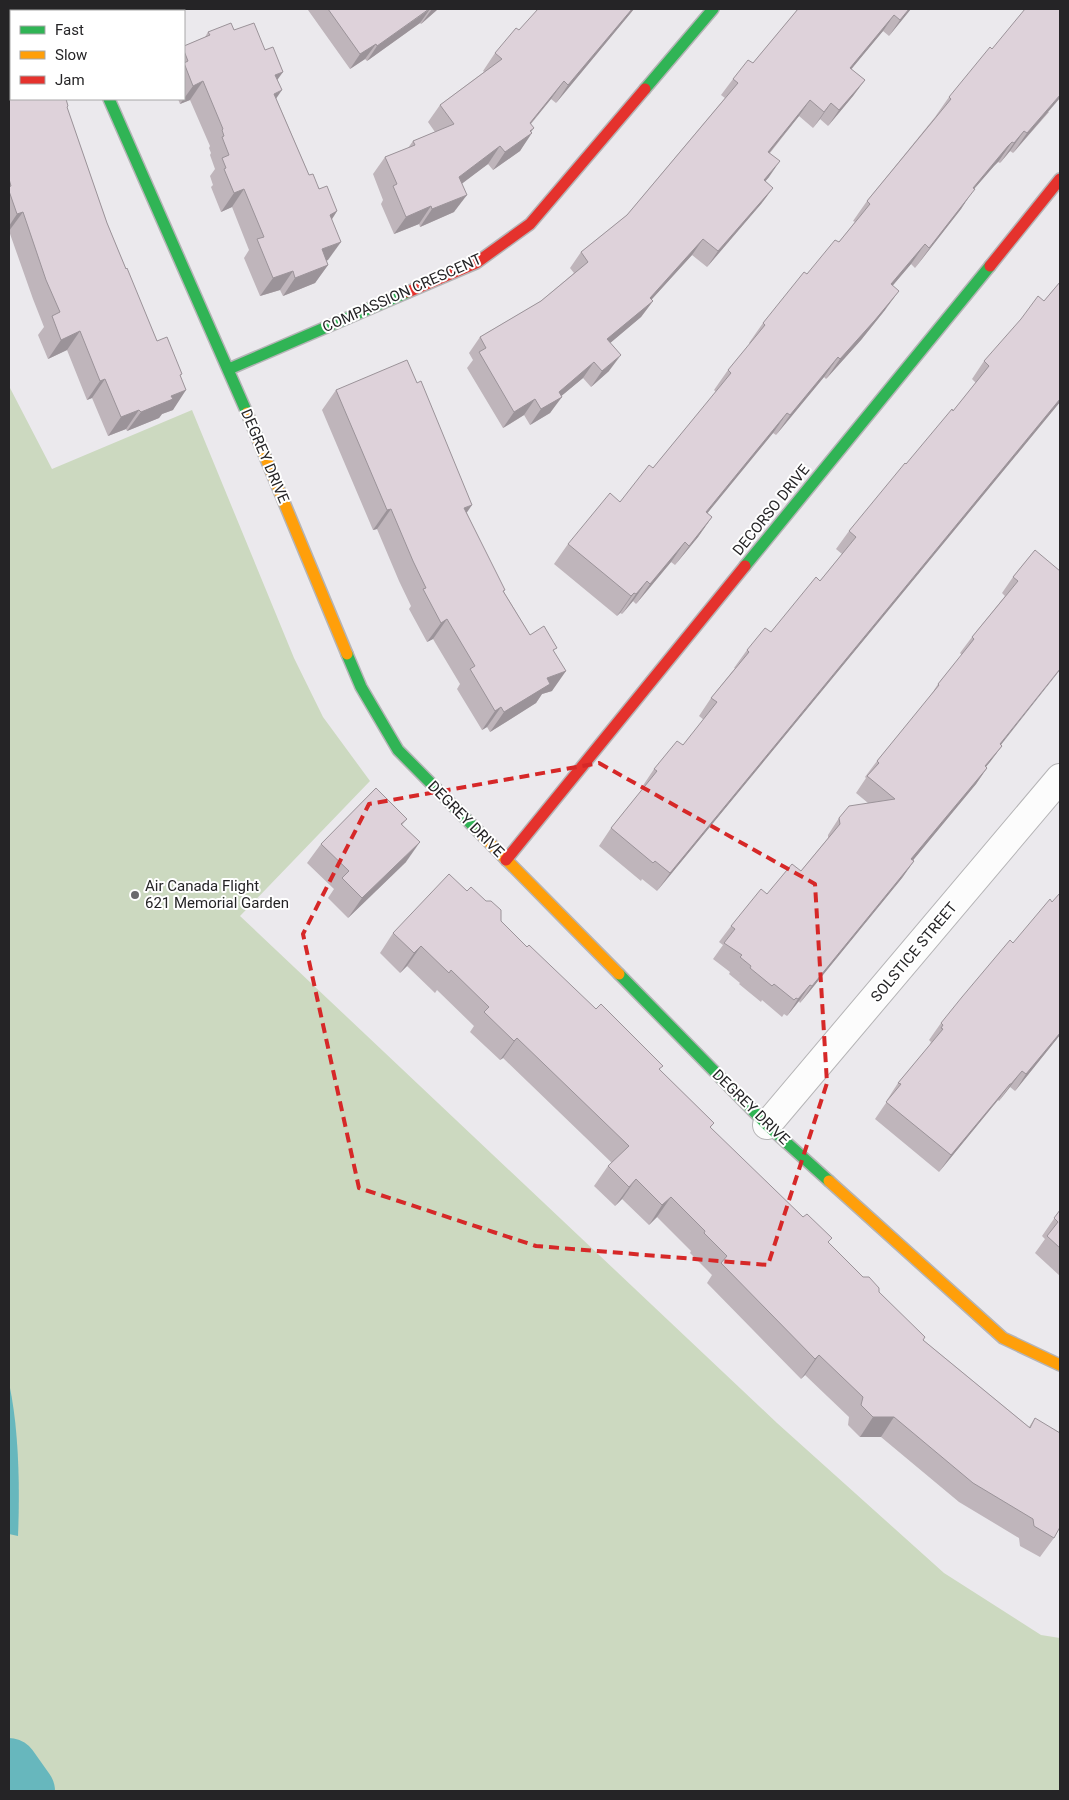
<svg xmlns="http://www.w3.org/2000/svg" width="1069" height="1800" font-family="Roboto,sans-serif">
	<rect width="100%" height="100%" fill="#ebe9ed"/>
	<!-- green -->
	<path fill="#ccd9c0" d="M 9,386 L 52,469 L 192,410 L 294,658 L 323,717 L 370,781 L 240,916 L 777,1423 L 944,1573 L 1041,1635 L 1060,1638 L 1060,1791 L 9,1791 Z"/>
	<!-- water -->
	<path fill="#67b7bd" d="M 9,1383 C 19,1429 20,1488 18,1536 L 9,1534 Z"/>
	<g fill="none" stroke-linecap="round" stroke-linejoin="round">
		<!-- stream -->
		<path stroke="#67b7bd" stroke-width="10" d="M 9,1779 L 21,1791"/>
		<!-- river -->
		<path stroke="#67b7bd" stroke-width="58" d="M 9,1767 L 26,1791"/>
		<defs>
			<g id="street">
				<path d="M 86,9 L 86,11"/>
				<path d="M 140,11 L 146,9"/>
				<path d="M 767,1125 L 1060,778"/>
			</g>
			<g id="fast">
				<path d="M 645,89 L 713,9"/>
				<path d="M 109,99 L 247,413"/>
				<path d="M 229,369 L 408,292"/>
				<path d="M 745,566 L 990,266"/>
				<path d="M 347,654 L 361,687 L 398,750 L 480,833"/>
				<path d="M 619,974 L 767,1125 L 829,1181"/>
			</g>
			<g id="slow">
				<path d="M 247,413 L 347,654"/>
				<path d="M 480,833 L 619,974"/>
				<path d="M 829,1181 L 1003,1338 L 1060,1365"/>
			</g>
			<g id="jam">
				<path d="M 990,266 L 1060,179"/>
				<path d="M 408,292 L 476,263 L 530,224 L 645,89"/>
				<path d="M 506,860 L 745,566"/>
			</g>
		</defs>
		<!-- street casing -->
		<use href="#street" stroke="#b5b4b6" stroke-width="30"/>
		<!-- fast casing -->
		<use href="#fast" stroke="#b5b4b6" stroke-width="14"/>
		<!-- slow casing -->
		<use href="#slow" stroke="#b5b4b6" stroke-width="14"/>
		<!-- jam casing -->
		<use href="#jam" stroke="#b5b4b6" stroke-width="14"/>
		<!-- street -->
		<use href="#street" stroke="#fcfcfc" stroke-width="28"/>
		<!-- fast -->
		<use href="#fast" stroke="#30b455" stroke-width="11"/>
		<!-- slow -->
		<use href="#slow" stroke="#ff9f0a" stroke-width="11"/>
		<!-- jam -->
		<use href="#jam" stroke="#e5322d" stroke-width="11"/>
	</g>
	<!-- wall -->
	<g fill="#bfb5bb">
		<path d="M 9,9 L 11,11 L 67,108 L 107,223 L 126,269 L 157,341 L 180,376 L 173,410 L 162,414 L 159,418 L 127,431 L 126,429 L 108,436 L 92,398 L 87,400 L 67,350 L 48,359 L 38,335 L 44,327 L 33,299 L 9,231 Z"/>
		<path d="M 309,9 L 438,9 L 421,24 L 420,23 L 367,61 L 365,59 L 350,69 L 308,10 Z"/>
		<path d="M 634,9 L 556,103 L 551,99 L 531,124 L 531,132 L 520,151 L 493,170 L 488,164 L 462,183 L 454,212 L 420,227 L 419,224 L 394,234 L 381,204 L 383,200 L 373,174 L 385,157 L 408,148 L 413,141 L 435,132 L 428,122 L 440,105 L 484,72 L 483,71 L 495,53 L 519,30 Z"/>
		<path d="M 798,9 L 908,12 L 889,36 L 883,31 L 851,69 L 865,80 L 853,96 L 828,126 L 820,119 L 813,128 L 799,116 L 770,153 L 769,177 L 765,181 L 773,188 L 761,204 L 707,267 L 692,255 L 651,300 L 653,301 L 641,317 L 610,343 L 609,371 L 591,387 L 583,378 L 561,396 L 550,413 L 530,425 L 524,415 L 503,428 L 467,368 L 473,360 L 469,353 L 480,337 L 541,301 L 574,273 L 570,268 L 581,252 L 627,215 L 725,98 L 721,95 L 733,79 L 753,63 Z"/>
		<path d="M 234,30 L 277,80 L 276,98 L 309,175 L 337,211 L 332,219 L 328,260 L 326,261 L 328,265 L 315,283 L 283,296 L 280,290 L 260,296 L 244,258 L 249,250 L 232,207 L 221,212 L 211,187 L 213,185 L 210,176 L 215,169 L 210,155 L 211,153 L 209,148 L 210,146 L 190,100 L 180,104 L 178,99 L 184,99 L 184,46 L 205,37 L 208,32 Z"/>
		<path d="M 949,97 L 1049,112 L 1013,153 L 1010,151 L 1000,163 L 998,162 L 994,166 L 974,189 L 961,209 L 915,268 L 911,264 L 893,285 L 885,310 L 861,340 L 826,379 L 824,377 L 776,435 L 773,433 L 707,513 L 712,517 L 698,537 L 675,565 L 671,562 L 636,604 L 633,601 L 622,614 L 620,613 L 617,616 L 554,564 L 568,544 L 620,502 L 653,468 L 716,392 L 714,390 L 728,370 L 750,344 L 749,343 L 763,323 L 807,274 L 839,242 L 855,222 L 853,221 L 867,201 L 935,117 Z"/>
		<path d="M 1060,282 L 1060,402 L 657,891 L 642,879 L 641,881 L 599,846 L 611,828 L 644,788 L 642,787 L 654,769 L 683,745 L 704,720 L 699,716 L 711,698 L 735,668 L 734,668 L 747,650 L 771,632 L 820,581 L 842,554 L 836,549 L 849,531 L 953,411 L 976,383 L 972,379 L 984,361 L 1044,301 Z"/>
		<path d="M 336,390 L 467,513 L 504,592 L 530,635 L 554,652 L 552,691 L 542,694 L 536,703 L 490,732 L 487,727 L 482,730 L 457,689 L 460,684 L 433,639 L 427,642 L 409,609 L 411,606 L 399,581 L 377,529 L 373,530 L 322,410 Z"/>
		<path d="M 1035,550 L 1001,745 L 1002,746 L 986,767 L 987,768 L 976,784 L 913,860 L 914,861 L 902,878 L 800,1003 L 799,1001 L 787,1016 L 784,1014 L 782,1017 L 762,1000 L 761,1002 L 739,984 L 740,983 L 729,974 L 730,972 L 713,959 L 723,945 L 719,942 L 731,926 L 767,894 L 801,871 L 828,838 L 828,835 L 839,818 L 868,803 L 856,793 L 866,778 L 865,777 L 877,761 L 927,701 L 938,684 L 962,655 L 960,653 L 972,637 L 1005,596 L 1002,593 L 1013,577 Z"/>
		<path d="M 407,819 L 402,825 L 406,862 L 348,918 L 328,898 L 334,889 L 307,863 L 321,844 Z"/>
		<path d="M 467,891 L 501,921 L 527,947 L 660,1070 L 714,1123 L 710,1128 L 829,1243 L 863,1277 L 879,1292 L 923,1340 L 1029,1427 L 1035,1418 L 1054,1538 L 1040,1557 L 1020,1546 L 1019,1538 L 959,1502 L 881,1437 L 860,1437 L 848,1425 L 849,1417 L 805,1375 L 801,1379 L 707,1283 L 712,1275 L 690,1253 L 691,1251 L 657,1217 L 649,1225 L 622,1199 L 615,1206 L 594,1186 L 608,1166 L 612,1163 L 503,1058 L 500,1060 L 470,1032 L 474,1026 L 437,990 L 435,993 L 407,966 L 400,973 L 380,953 L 393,933 Z"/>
		<path d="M 941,1023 L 1060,1035 L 1015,1091 L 1010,1087 L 999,1101 L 998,1100 L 939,1172 L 875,1119 L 888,1100 L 887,1100 L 898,1083 L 930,1045 L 930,1044 L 931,1042 L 929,1040 Z"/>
		<path d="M 1060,1210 L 1060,1276 L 1035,1253 L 1045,1239 L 1042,1236 Z"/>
	</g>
	<!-- shaded-wall -->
	<g fill="#9b9399">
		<path d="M 430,9 L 420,23 L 367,61 L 377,46 Z"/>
		<path d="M 432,9 L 438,9 L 421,24 Z"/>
		<path d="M 632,9 L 634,9 L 556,103 L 568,85 Z"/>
		<path d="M 909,9 L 911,9 L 889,36 L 900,20 Z"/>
		<path d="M 894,15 L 883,31 L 839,84 L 850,68 Z"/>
		<path d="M 376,44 L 365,59 L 350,69 L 360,54 Z"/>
		<path d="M 283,72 L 270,90 L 275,75 Z"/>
		<path d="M 865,80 L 853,96 L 828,126 L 839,110 Z"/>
		<path d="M 203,81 L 190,100 L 180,104 L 193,86 Z"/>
		<path d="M 564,81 L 551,99 L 517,140 L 530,123 Z"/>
		<path d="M 282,90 L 269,109 L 274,94 Z"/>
		<path d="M 1060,95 L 1060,98 L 1013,153 L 1027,133 Z"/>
		<path d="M 810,100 L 799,116 L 757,168 L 768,152 Z"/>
		<path d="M 831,103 L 820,119 L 813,128 L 824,112 Z"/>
		<path d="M 534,128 L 528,136 L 532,133 L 520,151 L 493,170 L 505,152 Z"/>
		<path d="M 1024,131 L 1010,151 L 1000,163 L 1014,143 Z"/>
		<path d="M 1012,142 L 998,162 L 994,166 L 974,189 L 961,209 L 915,268 L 973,188 L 1008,146 Z"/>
		<path d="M 500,146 L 488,164 L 447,195 L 459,177 Z"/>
		<path d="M 780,161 L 769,177 L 753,196 L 764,180 Z"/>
		<path d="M 773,188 L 761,204 L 707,267 L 718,251 Z"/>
		<path d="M 244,189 L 232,207 L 221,212 L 234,193 Z"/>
		<path d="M 467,195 L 454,212 L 420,227 L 432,209 Z"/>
		<path d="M 431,206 L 419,224 L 394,234 L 406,217 Z"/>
		<path d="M 337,211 L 325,230 L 330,215 Z"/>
		<path d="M 23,212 L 9,231 L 9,226 L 17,214 Z"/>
		<path d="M 703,239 L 692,255 L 642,310 L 653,301 L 641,317 L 596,355 L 607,339 L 650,298 Z"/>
		<path d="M 341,242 L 328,260 L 309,267 L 322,249 Z"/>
		<path d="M 925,244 L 911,264 L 877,304 L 891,284 Z"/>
		<path d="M 328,265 L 315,283 L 283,296 L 295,278 Z"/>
		<path d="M 293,271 L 280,290 L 260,296 L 273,278 Z"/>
		<path d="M 899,291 L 885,310 L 861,340 L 826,379 L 840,359 Z"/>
		<path d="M 80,331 L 67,350 L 48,359 L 61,340 Z"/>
		<path d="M 621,355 L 609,371 L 591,387 L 602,371 Z"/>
		<path d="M 838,357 L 824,377 L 776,435 L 790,415 Z"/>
		<path d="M 594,362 L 583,378 L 559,398 L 562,397 L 550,413 L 530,425 L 541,409 L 559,392 Z"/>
		<path d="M 105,379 L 92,398 L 87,400 L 100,381 Z"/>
		<path d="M 186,390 L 173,410 L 162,414 L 159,418 L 127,431 L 141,412 L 171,396 Z"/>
		<path d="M 535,399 L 524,415 L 503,428 L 514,412 Z"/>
		<path d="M 1060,399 L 1060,402 L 657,891 L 670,873 Z"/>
		<path d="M 139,410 L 126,429 L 108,436 L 121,417 Z"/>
		<path d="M 787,413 L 773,433 L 692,532 L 706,512 Z"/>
		<path d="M 472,505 L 459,524 L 464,508 Z"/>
		<path d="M 391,509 L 377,529 L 373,530 L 387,510 Z"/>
		<path d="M 712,517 L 698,537 L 675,565 L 689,546 Z"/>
		<path d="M 685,542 L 671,562 L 636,604 L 650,584 Z"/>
		<path d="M 647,581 L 633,601 L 622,614 L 636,594 Z"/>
		<path d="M 634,593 L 620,613 L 617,616 L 631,596 Z"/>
		<path d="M 447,619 L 433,639 L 427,642 L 441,623 Z"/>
		<path d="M 1060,669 L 1060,670 L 989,760 L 1000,744 Z"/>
		<path d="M 566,671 L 552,691 L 542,694 L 536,703 L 490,732 L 504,712 L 547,678 Z"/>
		<path d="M 501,707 L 487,727 L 482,730 L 495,711 Z"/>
		<path d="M 1002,746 L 990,762 L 973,782 L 985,766 Z"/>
		<path d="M 987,768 L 976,784 L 900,876 L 911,859 Z"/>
		<path d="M 420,842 L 406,862 L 348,918 L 362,898 Z"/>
		<path d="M 914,861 L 902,878 L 800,1003 L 812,986 Z"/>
		<path d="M 421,946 L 407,966 L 400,973 L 414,953 Z"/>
		<path d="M 810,985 L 799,1001 L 787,1016 L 798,999 Z"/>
		<path d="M 1060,1033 L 1060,1035 L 1015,1091 L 1026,1074 Z"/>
		<path d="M 517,1038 L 503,1058 L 500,1060 L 514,1041 Z"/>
		<path d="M 1022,1071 L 1010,1087 L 999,1101 L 1011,1084 Z"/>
		<path d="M 1010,1084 L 998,1100 L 939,1172 L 951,1155 Z"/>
		<path d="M 636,1179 L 622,1199 L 615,1206 L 629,1187 Z"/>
		<path d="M 671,1197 L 657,1217 L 649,1225 L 662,1205 Z"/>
		<path d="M 819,1355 L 805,1375 L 801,1379 L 815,1359 Z"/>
		<path d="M 873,1417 L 894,1417 L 881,1437 L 860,1437 Z"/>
	</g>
	<!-- building -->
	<g fill="#ded2da" stroke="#9b9399">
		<path d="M 9,9 L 42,9 L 43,11 L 11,11 L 11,99 L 66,99 L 68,106 L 67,107 L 107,223 L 126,269 L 127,268 L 157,341 L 167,337 L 182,374 L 180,375 L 186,390 L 171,396 L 173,399 L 141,412 L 139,410 L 121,417 L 105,379 L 100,381 L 80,331 L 61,340 L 52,316 L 60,312 L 46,280 L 23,212 L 17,214 L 9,191 L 9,187 L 11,186 L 9,179 Z"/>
		<path d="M 328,9 L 429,9 L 377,46 L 376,44 L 360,54 Z"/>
		<path d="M 538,9 L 632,9 L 568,85 L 564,81 L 530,123 L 534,128 L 530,131 L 532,133 L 505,152 L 500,146 L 459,177 L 467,195 L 432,209 L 431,206 L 406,217 L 393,186 L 397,184 L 385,157 L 415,145 L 413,141 L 454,124 L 440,105 L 502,59 L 495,53 L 516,28 L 519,30 Z"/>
		<path d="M 798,9 L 909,9 L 900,20 L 894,15 L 850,68 L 865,80 L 839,110 L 831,103 L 824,112 L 810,100 L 768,152 L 780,161 L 764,180 L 773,188 L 718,251 L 703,239 L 650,298 L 653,301 L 607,339 L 621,355 L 602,371 L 594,362 L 559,392 L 562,397 L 541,409 L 535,399 L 514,412 L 479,352 L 486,348 L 480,337 L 541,301 L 588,262 L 581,252 L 627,215 L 738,83 L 733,79 L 748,60 L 753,63 Z"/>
		<path d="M 1025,9 L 1060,9 L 1060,95 L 1027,133 L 1024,131 L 1014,143 L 1012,142 L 1008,146 L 973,188 L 975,189 L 929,248 L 925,244 L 891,284 L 899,291 L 875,320 L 840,359 L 838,357 L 790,415 L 787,413 L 706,512 L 712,517 L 689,546 L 685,542 L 650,584 L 647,581 L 636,594 L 634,593 L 631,596 L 568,544 L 610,493 L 620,502 L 649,465 L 653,468 L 731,373 L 728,370 L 765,325 L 763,323 L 804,272 L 807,274 L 835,240 L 839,242 L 870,204 L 867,201 L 951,99 L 949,97 L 990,47 L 992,49 Z"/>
		<path d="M 231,23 L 234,30 L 254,23 L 265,50 L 273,47 L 283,72 L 275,75 L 282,90 L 274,94 L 309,175 L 313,174 L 319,189 L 327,186 L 337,211 L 330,215 L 341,242 L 322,249 L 328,265 L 295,278 L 293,271 L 273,278 L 257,239 L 264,237 L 244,189 L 234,193 L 224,169 L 226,168 L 222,158 L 229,155 L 222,137 L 224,136 L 222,130 L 223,129 L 203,81 L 193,86 L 184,63 L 188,61 L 184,51 L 184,46 L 210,35 L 208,32 Z"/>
		<path d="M 1060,282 L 1060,399 L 670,873 L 655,861 L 653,863 L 611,828 L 657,771 L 654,769 L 677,741 L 683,745 L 717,702 L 711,698 L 749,652 L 747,650 L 765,628 L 771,632 L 816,577 L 820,581 L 856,537 L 849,531 L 905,463 L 906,464 L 952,409 L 953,411 L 989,366 L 984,361 L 1021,319 L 1038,296 L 1044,301 Z"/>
		<path d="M 407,360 L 417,383 L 421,381 L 472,505 L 464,508 L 505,590 L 503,591 L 530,635 L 544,626 L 557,648 L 553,650 L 566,671 L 547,678 L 550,684 L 504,712 L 501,707 L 495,711 L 470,669 L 475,666 L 447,619 L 441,623 L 423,589 L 426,588 L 413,561 L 391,509 L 387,510 L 336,390 Z"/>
		<path d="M 1035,550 L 1060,571 L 1060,669 L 1000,744 L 1002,746 L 985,766 L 987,768 L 911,859 L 914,861 L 812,986 L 810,985 L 798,999 L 796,998 L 794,1000 L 774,984 L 772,986 L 750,968 L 751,966 L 740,957 L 742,955 L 724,943 L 735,929 L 731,926 L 761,889 L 767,894 L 792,864 L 801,871 L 840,824 L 839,818 L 849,806 L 895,799 L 867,776 L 879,763 L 877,761 L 939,685 L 938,684 L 974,639 L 972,637 L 1018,581 L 1013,577 Z"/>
		<path d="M 376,788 L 407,819 L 401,824 L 420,842 L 362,898 L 342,878 L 349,871 L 321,844 Z"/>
		<path d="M 449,874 L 467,891 L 471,887 L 486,901 L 491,901 L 501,910 L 501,921 L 527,947 L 529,945 L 596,1009 L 601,1004 L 663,1066 L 659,1069 L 714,1123 L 710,1127 L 803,1217 L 807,1214 L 832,1238 L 828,1242 L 863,1277 L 869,1277 L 879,1288 L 879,1292 L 925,1337 L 923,1340 L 1030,1428 L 1035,1418 L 1060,1433 L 1060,1527 L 1054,1538 L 1034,1526 L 1033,1519 L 973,1483 L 894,1417 L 873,1417 L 861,1405 L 863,1397 L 819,1355 L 815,1359 L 721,1263 L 727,1256 L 704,1233 L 705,1231 L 671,1197 L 662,1205 L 636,1179 L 629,1187 L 608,1166 L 629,1146 L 517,1038 L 514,1041 L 484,1012 L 489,1007 L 451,970 L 449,973 L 421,946 L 414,953 L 393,933 Z"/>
		<path d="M 1060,893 L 1060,1033 L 1026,1074 L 1022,1071 L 1011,1084 L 1010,1084 L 951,1155 L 886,1102 L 901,1084 L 898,1083 L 943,1029 L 941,1028 L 943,1025 L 941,1023 L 962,997 L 1010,940 L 1013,943 L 1050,899 L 1052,902 Z"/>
		<path d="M 1060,1210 L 1060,1248 L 1047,1236 L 1058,1222 L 1054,1218 Z"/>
	</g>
	<!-- marked area -->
	<path fill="none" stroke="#d62828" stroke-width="4" stroke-dasharray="10 6" stroke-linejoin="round" d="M 599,763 L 815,884 L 827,1083 L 768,1265 L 536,1246 L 359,1188 L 303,934 L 369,804 Z"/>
	<!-- markers -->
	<circle fill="#6a696c" stroke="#fff" stroke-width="2" cx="135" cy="895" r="5"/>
	<g text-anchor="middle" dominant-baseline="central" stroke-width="4" stroke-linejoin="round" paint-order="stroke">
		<!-- street labels -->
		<g font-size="15" fill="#252426" stroke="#fff">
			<text transform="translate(402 293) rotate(-24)">COMPASSION CRESCENT</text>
			<text transform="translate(265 456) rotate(67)">DEGREY DRIVE</text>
			<text transform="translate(771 510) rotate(-51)">DECORSO DRIVE</text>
			<text transform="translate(466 819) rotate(45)">DEGREY DRIVE</text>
			<text transform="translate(914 952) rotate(-50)">SOLSTICE STREET</text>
			<text transform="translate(751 1107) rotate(44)">DEGREY DRIVE</text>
		</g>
		<!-- poi labels -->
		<g font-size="15" fill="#252426" stroke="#fff" text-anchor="start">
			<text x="145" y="886">Air Canada Flight<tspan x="145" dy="17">621 Memorial Garden</tspan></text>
		</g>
	</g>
	<!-- border -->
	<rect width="1069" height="1800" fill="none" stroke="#252426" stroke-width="20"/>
	<!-- legend -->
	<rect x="10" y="10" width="175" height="90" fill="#ffffff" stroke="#a8a7a8"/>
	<rect x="20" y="26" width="25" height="8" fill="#30b455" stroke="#a8a7a8"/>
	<text x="55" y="35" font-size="15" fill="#252426">Fast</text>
	<rect x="20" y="51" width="25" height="8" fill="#ff9f0a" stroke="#a8a7a8"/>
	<text x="55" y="60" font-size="15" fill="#252426">Slow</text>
	<rect x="20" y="76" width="25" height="8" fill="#e5322d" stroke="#a8a7a8"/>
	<text x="55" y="85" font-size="15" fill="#252426">Jam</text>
</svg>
